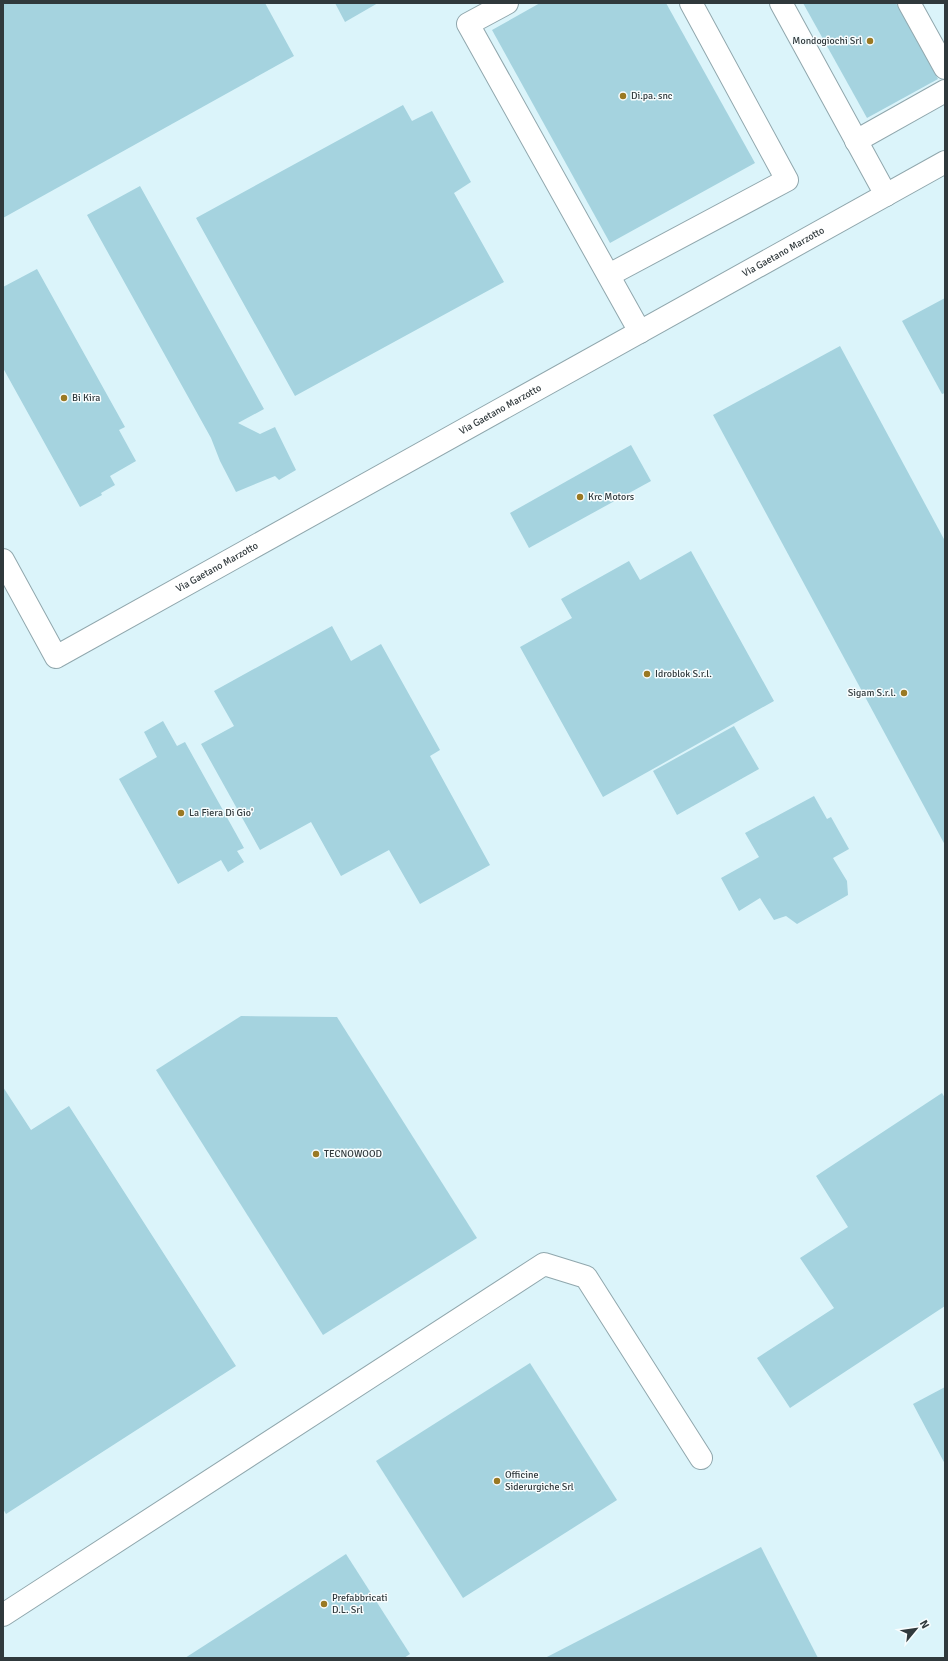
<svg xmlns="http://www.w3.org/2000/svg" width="948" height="1661" font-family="Signika,sans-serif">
	<rect width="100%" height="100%" fill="#dbf4fa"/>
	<!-- building -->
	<g fill="#a5d3df">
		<path d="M 3,3 L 265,3 L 294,56 L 3,218 Z"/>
		<path d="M 335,3 L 378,3 L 345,22 Z"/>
		<path d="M 540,3 L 666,3 L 755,163 L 610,243 L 492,30 Z"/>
		<path d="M 803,3 L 896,3 L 938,79 L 867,118 Z"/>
		<path d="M 403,105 L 412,121 L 432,111 L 471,182 L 454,193 L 504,282 L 295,396 L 196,218 Z"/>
		<path d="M 140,186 L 264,409 L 238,423 L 260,434 L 275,427 L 296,470 L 279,480 L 275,476 L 236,492 L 220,461 L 211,438 L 87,215 Z"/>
		<path d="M 37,269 L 125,427 L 119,430 L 136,461 L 110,476 L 115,485 L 101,493 L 102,495 L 80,507 L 3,368 L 3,287 Z"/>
		<path d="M 945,298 L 945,393 L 942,394 L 902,321 Z"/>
		<path d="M 840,346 L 945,541 L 945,845 L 713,415 Z"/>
		<path d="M 631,445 L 651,481 L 529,548 L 510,513 Z"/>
		<path d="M 691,551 L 774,701 L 603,797 L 520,647 L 572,618 L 561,599 L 629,561 L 640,580 Z"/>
		<path d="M 332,626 L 351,661 L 381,644 L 440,750 L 430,756 L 490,865 L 420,904 L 389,850 L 341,876 L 311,822 L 260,850 L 201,744 L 234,726 L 214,691 Z"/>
		<path d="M 163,721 L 177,746 L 185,742 L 244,848 L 237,851 L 244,862 L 228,872 L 221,860 L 178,884 L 119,779 L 157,757 L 144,732 Z"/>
		<path d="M 734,726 L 759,769 L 677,815 L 653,771 Z"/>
		<path d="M 814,796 L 827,819 L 831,817 L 849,849 L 833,858 L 847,881 L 848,895 L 797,924 L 786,916 L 774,920 L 760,898 L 739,911 L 721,878 L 759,857 L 745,833 Z"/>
		<path d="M 241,1016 L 337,1017 L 477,1238 L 323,1335 L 156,1070 Z"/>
		<path d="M 3,1087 L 31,1130 L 69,1106 L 236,1366 L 6,1514 L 3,1509 Z"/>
		<path d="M 942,1093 L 945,1098 L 945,1306 L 790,1408 L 757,1358 L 834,1308 L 800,1258 L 848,1227 L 816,1176 Z"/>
		<path d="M 530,1363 L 617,1500 L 463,1598 L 376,1461 Z"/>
		<path d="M 945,1387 L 945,1464 L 913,1404 Z"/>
		<path d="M 761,1547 L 818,1658 L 545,1658 Z"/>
		<path d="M 346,1554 L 410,1654 L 404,1658 L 185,1658 Z"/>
	</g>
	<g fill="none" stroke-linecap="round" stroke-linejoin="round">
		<defs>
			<g id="minor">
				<path d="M 507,3 L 468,24 L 640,332"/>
				<path d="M 781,3 L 886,195"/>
				<path d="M 909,3 L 945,68"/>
				<path d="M 856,141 L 945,91"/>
				<path d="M 609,275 L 787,180 L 691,3"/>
				<path id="s1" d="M 3,560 L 56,657 L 945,162"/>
				<path d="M 3,1615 L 544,1264 L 586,1277 L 701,1458"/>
			</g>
		</defs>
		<!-- minor casing -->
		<use href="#minor" stroke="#90a7ad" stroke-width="24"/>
		<!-- minor -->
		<use href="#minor" stroke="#fff" stroke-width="22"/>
	</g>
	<!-- markers -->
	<g fill="#9a7923" stroke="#f8fdfe" stroke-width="1.5">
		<circle cx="870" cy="41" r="4"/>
		<circle cx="623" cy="96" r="4"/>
		<circle cx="64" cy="398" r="4"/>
		<circle cx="580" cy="497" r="4"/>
		<circle cx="647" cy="674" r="4"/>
		<circle cx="904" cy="693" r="4"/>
		<circle cx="181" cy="813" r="4"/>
		<circle cx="316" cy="1154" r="4"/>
		<circle cx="497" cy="1481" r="4"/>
		<circle cx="324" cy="1604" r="4"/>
	</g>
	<g text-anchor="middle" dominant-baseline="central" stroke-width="3" stroke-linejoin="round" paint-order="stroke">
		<!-- poi labels -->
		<g font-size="10" fill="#30393c" stroke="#f8fdfe" text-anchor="start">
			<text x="862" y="41" text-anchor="end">Mondogiochi Srl</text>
			<text x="631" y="96">Di.pa. snc</text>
			<text x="72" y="398">Bi Kira</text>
			<text x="588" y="497">Krc Motors</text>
			<text x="655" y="674">Idroblok S.r.l.</text>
			<text x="896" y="693" text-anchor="end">Sigam S.r.l.</text>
			<text x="189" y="813">La Fiera Di Gio'</text>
			<text x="324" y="1154">TECNOWOOD</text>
			<text x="505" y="1475">Officine<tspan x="505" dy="12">Siderurgiche Srl</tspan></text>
			<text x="332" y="1598">Prefabbricati<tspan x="332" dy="12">D.L. Srl</tspan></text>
		</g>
		<!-- street labels -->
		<g font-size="10" fill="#30393c" stroke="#f8fdfe">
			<text stroke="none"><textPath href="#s1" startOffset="943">Via Gaetano Marzotto</textPath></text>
			<text stroke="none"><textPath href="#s1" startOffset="619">Via Gaetano Marzotto</textPath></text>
			<text stroke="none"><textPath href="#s1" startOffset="295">Via Gaetano Marzotto</textPath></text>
		</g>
	</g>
	<!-- border -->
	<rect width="948" height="1661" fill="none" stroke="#30393c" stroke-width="8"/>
	<!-- north arrow -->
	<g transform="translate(916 1629) rotate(61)" stroke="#f8fdfe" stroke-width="3" paint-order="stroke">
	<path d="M0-3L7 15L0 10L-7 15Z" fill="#30393c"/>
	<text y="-6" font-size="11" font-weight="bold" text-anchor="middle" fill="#30393c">N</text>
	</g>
</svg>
